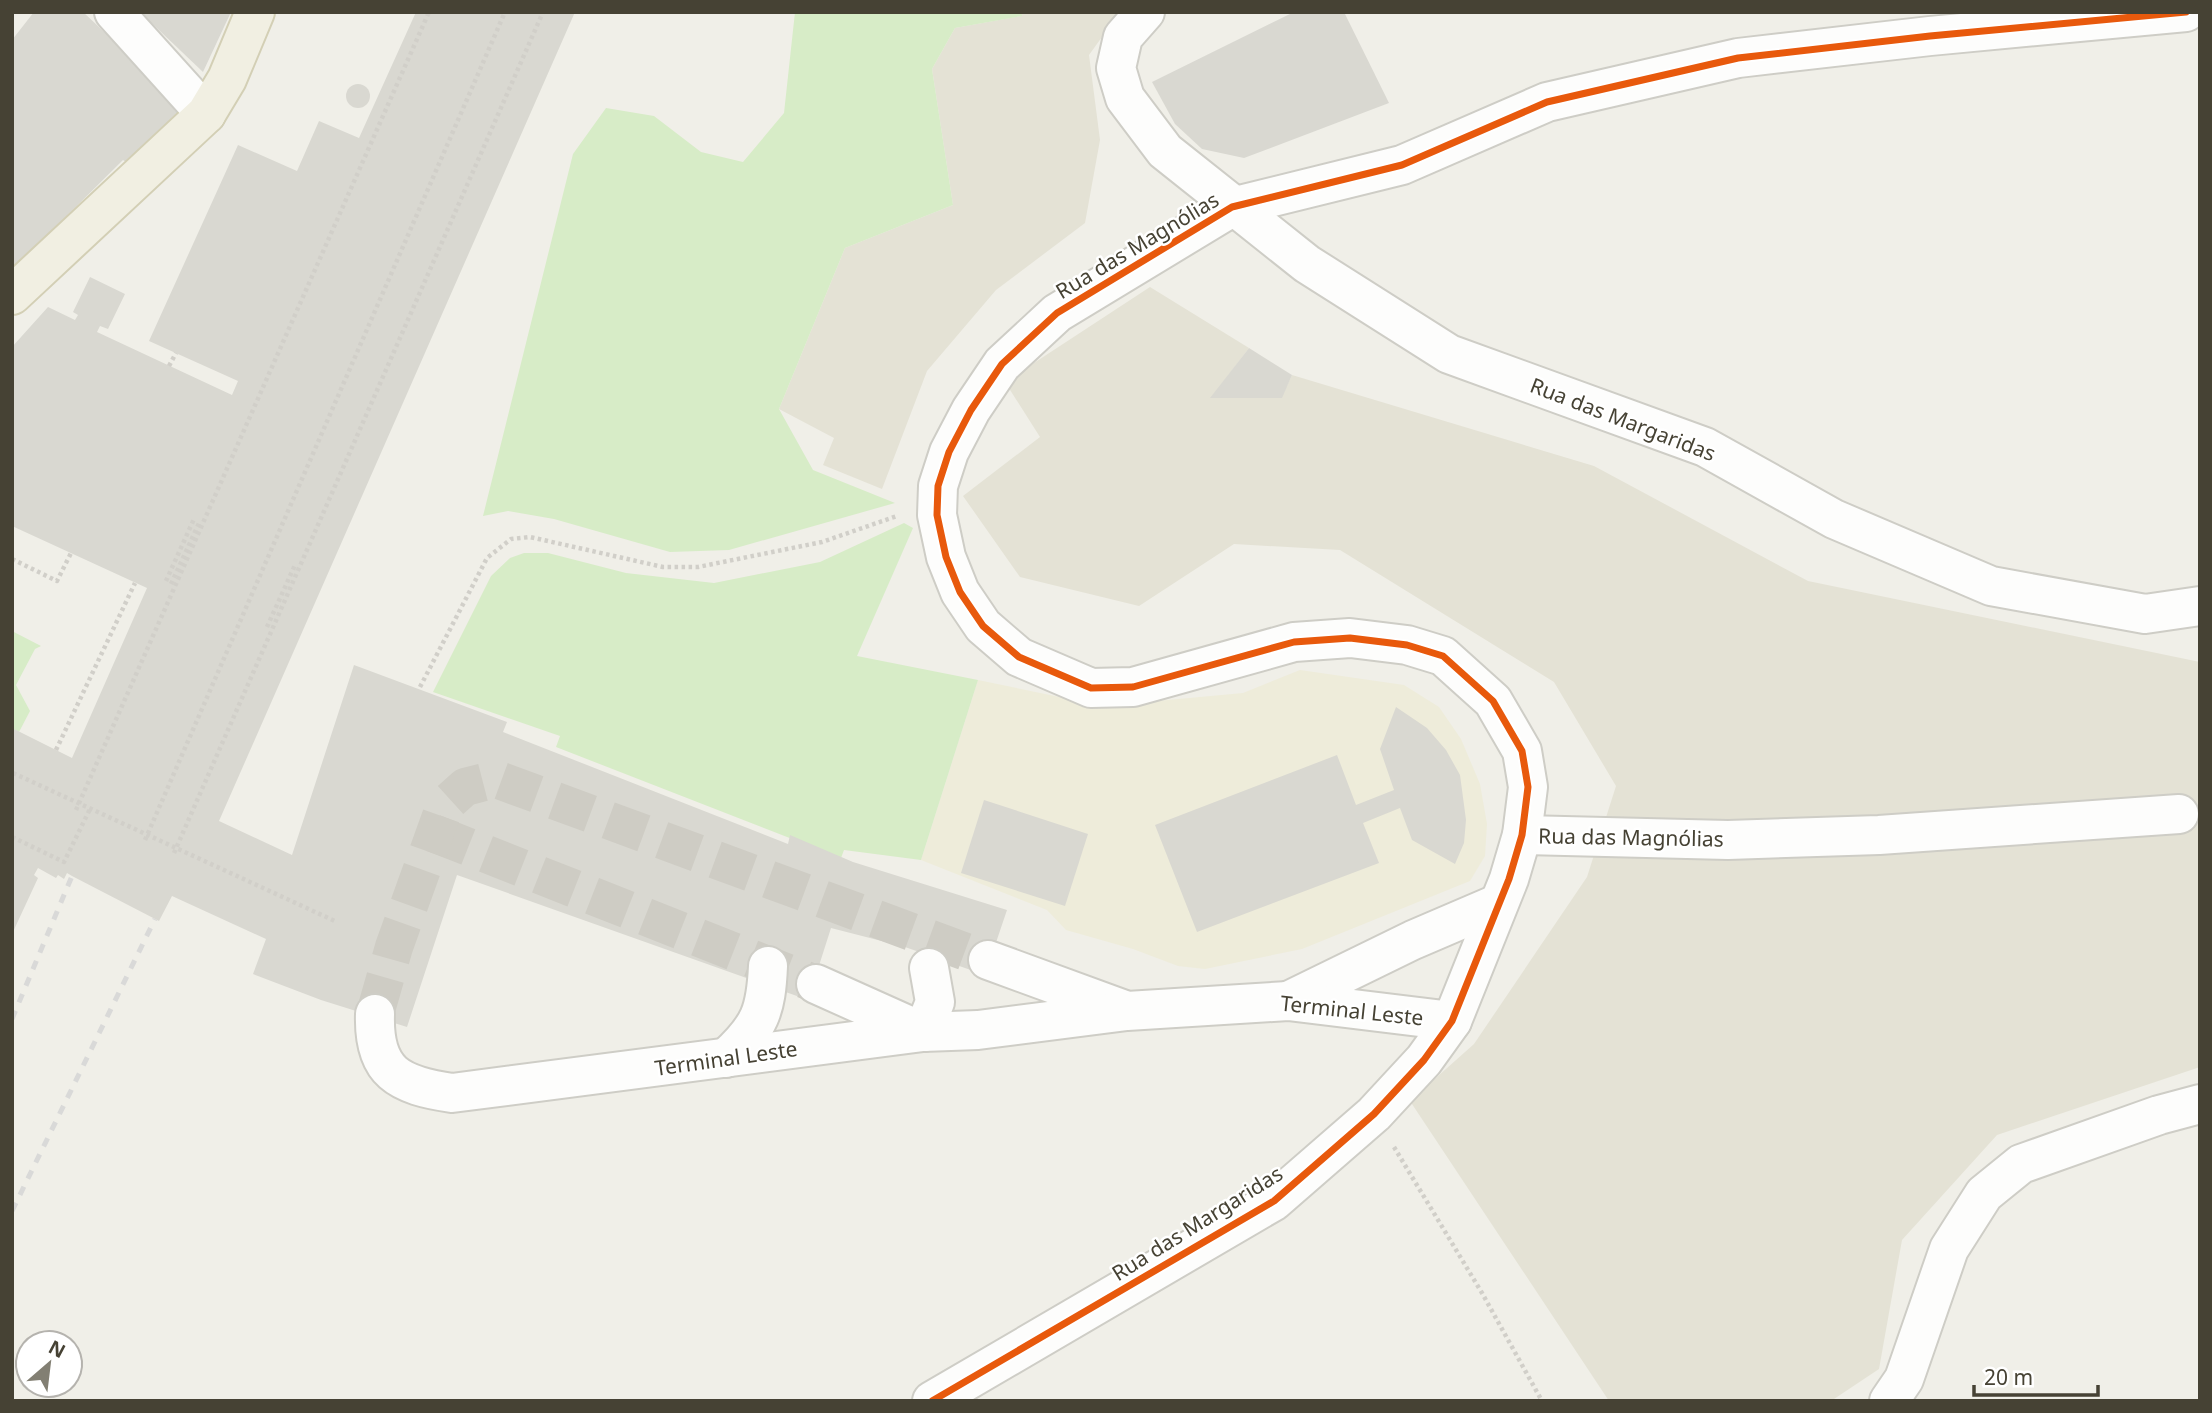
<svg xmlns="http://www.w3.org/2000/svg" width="2212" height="1413" font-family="'Noto Sans',sans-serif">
	<rect width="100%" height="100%" fill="#f0efe8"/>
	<!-- residential -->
	<g fill="#e4e2d5">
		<path d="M 1021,12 L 1120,12 L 1089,55 L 1100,140 L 1085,223 L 996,290 L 927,371 L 882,489 L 823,465 L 834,438 L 779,409 L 845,248 L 953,205 L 932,69 L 955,28 L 1021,16 Z"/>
		<path d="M 1150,287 L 1249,348 L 1211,398 L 1281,398 L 1292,375 L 1594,466 L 1808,581 L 2200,662 L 2200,1067 L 1997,1135 L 1902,1240 L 1879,1369 L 1831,1401 L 1609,1401 L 1410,1101 L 1474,1044 L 1587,877 L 1616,786 L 1554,682 L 1340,550 L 1234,544 L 1139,606 L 1020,577 L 963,496 L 1040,437 L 1005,382 Z"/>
	</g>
	<!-- education -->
	<path fill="#eeecda" d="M 1300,670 L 1404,685 L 1439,707 L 1461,739 L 1480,784 L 1487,824 L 1485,856 L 1470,881 L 1302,949 L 1205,969 L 1178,966 L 1133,949 L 1066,930 L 1047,910 L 921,860 L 978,680 L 1103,706 L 1243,693 Z"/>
	<!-- green -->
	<g fill="#d7ecc7">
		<path d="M 795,12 L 1021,12 L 1022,16 L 955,28 L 932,69 L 953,205 L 845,248 L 779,409 L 813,470 L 895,503 L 729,550 L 670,552 L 554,519 L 508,511 L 483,516 L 573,154 L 606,108 L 654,116 L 701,152 L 743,162 L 784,113 Z"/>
		<path d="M 904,523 L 913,528 L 857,656 L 978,680 L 921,860 L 844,850 L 841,858 L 556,747 L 560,736 L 433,692 L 491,576 L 510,558 L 524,553 L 548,553 L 626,573 L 714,583 L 820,562 Z"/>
		<path d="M 12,631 L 41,646 L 35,649 L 16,685 L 30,711 L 19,732 L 12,728 Z"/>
	</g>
	<!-- building -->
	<g fill="#d9d8d1">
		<path d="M 34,12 L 83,12 L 184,107 L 129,164 L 123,160 L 12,270 L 12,40 Z"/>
		<path d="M 140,12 L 231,12 L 203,72 Z"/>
		<path d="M 416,12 L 575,12 L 219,821 L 292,855 L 354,665 L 507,722 L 503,732 L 788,844 L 790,835 L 853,862 L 1007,910 L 985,975 L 905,947 L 831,928 L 808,1000 L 457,875 L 407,1027 L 321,1000 L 253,974 L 266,939 L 172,896 L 159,921 L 72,876 L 67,873 L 64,879 L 58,875 L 56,878 L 38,868 L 34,875 L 38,878 L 12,934 L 12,728 L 72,758 L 147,588 L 12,526 L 12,347 L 48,307 L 75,320 L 78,315 L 73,312 L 90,277 L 125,294 L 108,329 L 100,326 L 97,332 L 232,395 L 238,381 L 149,341 L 238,145 L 297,171 L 319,121 L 359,138 Z"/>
		<path d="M 1294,12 L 1344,12 L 1389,103 L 1244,158 L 1202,149 L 1175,124 L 1152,82 Z"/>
		<circle cx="358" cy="96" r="12"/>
		<path d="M 1249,348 L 1292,375 L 1282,398 L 1210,398 Z"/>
		<path d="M 1396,707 L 1427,728 L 1446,750 L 1460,775 L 1466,820 L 1464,843 L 1455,864 L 1412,840 L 1400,808 L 1363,823 L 1379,863 L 1197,932 L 1155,825 L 1337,755 L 1356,805 L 1394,790 L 1380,749 Z"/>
		<path d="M 984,800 L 1088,834 L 1065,906 L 961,873 Z"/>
	</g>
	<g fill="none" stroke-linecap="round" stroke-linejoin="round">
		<!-- minor-tunnel -->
		<g stroke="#ceccc4" stroke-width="38" stroke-dasharray="38 19" stroke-linecap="butt">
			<path d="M 433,833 L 816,984"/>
			<path d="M 375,1014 L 394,947 L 445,805 L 465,787 L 496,779 L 988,960"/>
		</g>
		<defs>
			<g id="minor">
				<path d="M 114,12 L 206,114"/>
				<path d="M 1145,12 L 1123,37 L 1116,68 L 1125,98 L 1165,151 L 1307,264 L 1449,354 L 1705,447 L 1834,519 L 1991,586 L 2145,614 L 2200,606"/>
				<path d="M 1522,835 L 1728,840 L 1879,835 L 2179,814"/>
				<path d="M 988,960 L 1122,1009"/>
				<path d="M 816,984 L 923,1032"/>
				<path d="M 1288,1001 L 1413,940 L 1497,904"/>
				<path d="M 375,1014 C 373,1073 399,1085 452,1093 L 923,1032 L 978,1030 L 1127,1011 L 1288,1001 L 1452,1021"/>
				<path d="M 923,1032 L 935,1002 L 929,968"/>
				<path d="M 726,1058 C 760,1027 766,1011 768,966"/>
				<path d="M 932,1401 L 1274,1201 L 1374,1114 L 1424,1060 L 1452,1021 L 1509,879 L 1522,835 L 1528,787 L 1522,751 L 1493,701 L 1443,656 L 1407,645 L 1350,638 L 1294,642 L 1133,687 L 1091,688 L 1019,657 L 983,626 L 960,592 L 946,557 L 937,515 L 938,486 L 949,452 L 971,410 L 1002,364 L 1057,313 L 1232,207 L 1402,165 L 1547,102 L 1738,58 L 1930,36 L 2186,12"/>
				<path d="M 1889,1401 L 1904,1379 L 1949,1249 L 1984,1194 L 2021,1164 L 2159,1115 L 2200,1104"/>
			</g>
			<path id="major" d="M 12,295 L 206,114 L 227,79 L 255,12"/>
		</defs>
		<!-- minor casing -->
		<use href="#minor" stroke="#cecdc6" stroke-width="42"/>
		<!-- major casing -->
		<use href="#major" stroke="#d3cfb5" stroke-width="42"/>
		<!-- path -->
		<g stroke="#d1cfc9" stroke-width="4.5" stroke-dasharray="3.5 3.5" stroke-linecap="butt">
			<path d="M 169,366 L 176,353"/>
			<path d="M 12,559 L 57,581 L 71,553"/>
			<path d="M 166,581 L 194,519"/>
			<path d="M 171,584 L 200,521"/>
			<path d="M 267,627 L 295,565"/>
			<path d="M 420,687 L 487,558 L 511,539 L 530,537 L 663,567 L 698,567 L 822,542 L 897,516"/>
			<path d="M 56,750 L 135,583"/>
			<path d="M 76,810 L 429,12"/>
			<path d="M 12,837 L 64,862 L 90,809"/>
			<path d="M 145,840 L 505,12"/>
			<path d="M 174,853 L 543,12"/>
			<path d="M 1394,1147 L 1482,1293 L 1542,1401"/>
		</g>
		<!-- minor -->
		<use href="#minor" stroke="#fdfdfc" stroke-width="38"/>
		<!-- major -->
		<use href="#major" stroke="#f1efe2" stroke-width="38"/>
		<!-- rail -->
		<g stroke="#d9d9d8" stroke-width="5" stroke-dasharray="9 9" stroke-linecap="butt">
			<path d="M 12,1019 L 72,876"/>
			<path d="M 12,1211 L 155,919"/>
		</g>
		<!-- path-bridge -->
		<path stroke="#d1cfc9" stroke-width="4.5" stroke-dasharray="3.5 3.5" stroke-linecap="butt" d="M 13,773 L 337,922"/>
		<defs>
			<path id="cycleway" d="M 932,1401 L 1274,1201 L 1374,1114 L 1424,1060 L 1452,1021 L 1509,879 L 1522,835 L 1528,787 L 1522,751 L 1493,701 L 1443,656 L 1407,645 L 1350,638 L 1294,642 L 1133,687 L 1091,688 L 1019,657 L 983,626 L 960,592 L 946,557 L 937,515 L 938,486 L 949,452 L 971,410 L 1002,364 L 1057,313 L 1232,207 L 1402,165 L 1547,102 L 1738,58 L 1930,36 L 2186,12"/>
		</defs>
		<!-- cycleway casing -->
		<use href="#cycleway" stroke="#fff" stroke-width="11"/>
		<!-- cycleway -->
		<use href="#cycleway" stroke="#e8590c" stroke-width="7"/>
	</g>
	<g text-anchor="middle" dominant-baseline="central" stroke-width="5" stroke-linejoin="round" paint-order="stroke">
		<!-- street labels -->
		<g font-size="21" fill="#464234" stroke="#fff">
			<text transform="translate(1137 245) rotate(-31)">Rua das Magnólias</text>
			<text transform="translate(1623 419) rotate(21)">Rua das Margaridas</text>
			<text transform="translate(1631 837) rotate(1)">Rua das Magnólias</text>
			<text transform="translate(1352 1010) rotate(6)">Terminal Leste</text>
			<text transform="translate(726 1058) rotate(-8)">Terminal Leste</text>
			<text transform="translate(1197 1223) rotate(-32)">Rua das Margaridas</text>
		</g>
	</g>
	<!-- border -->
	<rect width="2212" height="1413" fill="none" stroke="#464234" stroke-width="28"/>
	<!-- north arrow -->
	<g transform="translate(49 1364) rotate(28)"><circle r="33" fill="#ffffff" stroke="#b5b3ae" stroke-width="2"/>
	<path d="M0-5L12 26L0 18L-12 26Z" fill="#827f73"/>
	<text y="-10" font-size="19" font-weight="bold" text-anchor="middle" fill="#464234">N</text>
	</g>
	<!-- scale -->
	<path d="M1974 1385v10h124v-10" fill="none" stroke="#464234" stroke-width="3.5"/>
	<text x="1984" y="1385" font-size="21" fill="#464234" stroke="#ffffff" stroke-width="5" paint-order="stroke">20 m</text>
</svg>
